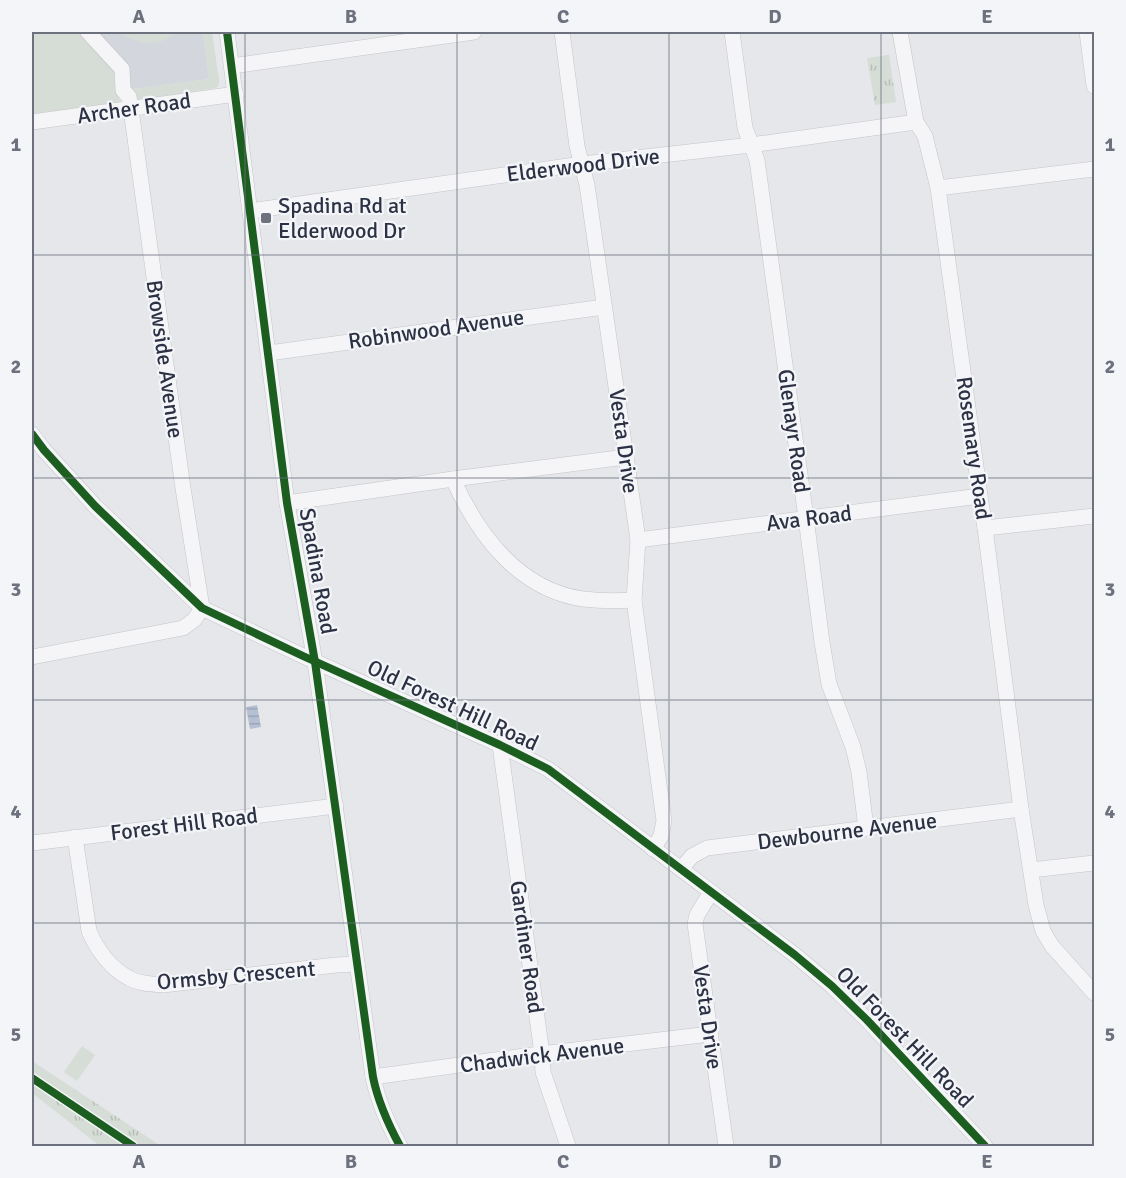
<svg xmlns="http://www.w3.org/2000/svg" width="1126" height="1178" font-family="Signika,sans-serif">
	<defs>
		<pattern id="park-tufts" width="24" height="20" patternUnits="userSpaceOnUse" patternTransform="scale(1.5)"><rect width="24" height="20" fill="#d5ddd6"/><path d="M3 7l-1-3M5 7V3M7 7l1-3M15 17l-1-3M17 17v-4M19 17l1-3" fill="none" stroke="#b7beb9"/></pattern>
		<pattern id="water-rules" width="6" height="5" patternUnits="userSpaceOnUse" patternTransform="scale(1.5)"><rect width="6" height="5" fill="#b5c0d4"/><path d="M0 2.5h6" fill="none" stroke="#9ca5b7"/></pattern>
	</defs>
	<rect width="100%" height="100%" fill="#e5e7ea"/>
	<!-- built -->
	<path fill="#d4d6dd" d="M 32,32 L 203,32 L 209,79 L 126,90 Z"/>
	<!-- grass -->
	<g fill="#d5ddd6">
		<path d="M 32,32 L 83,32 C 86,36 87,41 90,45 C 96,55 106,63 113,72 L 118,72 L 120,102 L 32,114 Z"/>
		<path d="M 120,32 L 176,32 C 159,48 138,46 120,32 Z"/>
		<path d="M 203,32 L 212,32 L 219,80 L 219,85 L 216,88 L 136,100 L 133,89 L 209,79 Z"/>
		<path d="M 82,1046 L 95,1055 L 77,1081 L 64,1072 Z"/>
	</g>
	<!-- park -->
	<g fill="url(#park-tufts)">
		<path d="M 889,55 L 896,102 L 875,105 L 867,58 Z"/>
		<path d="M 32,1061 L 161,1146 L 100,1146 L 32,1093 Z"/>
	</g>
	<!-- water -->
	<path fill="url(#water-rules)" d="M 257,705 L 261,727 L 250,729 L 246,707 Z"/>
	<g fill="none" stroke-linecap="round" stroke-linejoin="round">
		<defs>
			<g id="minor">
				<path d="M 227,32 L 287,503 L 315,662 L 373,1077 C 378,1102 388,1124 400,1146"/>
				<path d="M 562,32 L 577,146 L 587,185 L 638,540 L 634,600 L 664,821 L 661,836 L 653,849"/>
				<path d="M 732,32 L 745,128 L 757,160 L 806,518 L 822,642 L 829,684 L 853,747 L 859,772 L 866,828"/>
				<path d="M 900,32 L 916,122 L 925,136 L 938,188 L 980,496 L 985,528 L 1021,809 L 1036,905 L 1043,931 L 1052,946 L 1094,993"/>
				<path d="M 1087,32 L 1094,86"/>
				<path d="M 232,66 L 474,32"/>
				<path d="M 32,122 L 236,94"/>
				<path d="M 938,188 L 1094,169"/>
				<path d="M 250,211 L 582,164 L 751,145 L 916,122"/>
				<path d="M 269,353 L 604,307"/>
				<path d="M 32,434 L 44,450 L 95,506 L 202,608 L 303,656 L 500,745 L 548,769 L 795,955 L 832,986 L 867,1020 L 985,1146"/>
				<path d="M 453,479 C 478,535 519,590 583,599 C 600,601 617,601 634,600"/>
				<path d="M 287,503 L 453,479 L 626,457"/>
				<path d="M 985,528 L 1094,516"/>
				<path d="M 638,540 L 980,496"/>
				<path d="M 32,657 L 183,628 L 194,620 L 202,608 L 183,488 L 130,102 L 129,97 L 123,90 L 122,69 L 88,32"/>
				<path d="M 500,745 L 542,1054 L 543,1072 L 568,1146"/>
				<path d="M 75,837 L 89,931 C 97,950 111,969 129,978 C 139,984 152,984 163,985 L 336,965 L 357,964"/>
				<path d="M 32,843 L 336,806"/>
				<path d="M 681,869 L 692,856 L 707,848 L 1021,809"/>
				<path d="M 1031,870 L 1094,863"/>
				<path d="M 711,892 L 697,915 L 695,924 L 726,1146"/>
				<path d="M 373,1077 L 524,1056 L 710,1034"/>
			</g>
		</defs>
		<!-- minor casing -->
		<use href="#minor" stroke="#c3c5c8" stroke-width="16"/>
		<!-- minor -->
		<use href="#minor" stroke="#f5f5f7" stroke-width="15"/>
		<defs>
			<g id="cycleway">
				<path d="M 227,32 L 287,503 L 315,662 L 373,1077 C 378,1102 388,1124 400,1146"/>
				<path d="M 32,434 L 44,450 L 95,506 L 202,608 L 303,656 L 500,745 L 548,769 L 795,955 L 832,986 L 867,1020 L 985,1146"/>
				<path d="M 32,1078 L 133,1146"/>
			</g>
		</defs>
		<!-- cycleway casing -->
		<use href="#cycleway" stroke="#f4f5f9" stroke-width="11"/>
		<!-- cycleway -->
		<use href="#cycleway" stroke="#1b5e20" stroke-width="8"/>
	</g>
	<!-- grid -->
	<path fill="none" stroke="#6d717d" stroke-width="1.5" stroke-opacity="0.55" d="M 245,32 L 245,1146M 457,32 L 457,1146M 669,32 L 669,1146M 881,32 L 881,1146M 32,255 L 1094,255M 32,478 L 1094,478M 32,700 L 1094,700M 32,923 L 1094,923"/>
	<!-- markers -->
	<rect fill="#6d717d" stroke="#f4f5f9" stroke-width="2" x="260" y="212" width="12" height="12" rx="3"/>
	<g text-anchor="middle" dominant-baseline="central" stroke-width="4.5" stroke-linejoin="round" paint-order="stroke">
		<!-- street labels -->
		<g font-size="22" fill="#2c3243" stroke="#f4f5f9">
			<text transform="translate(134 108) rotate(-8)">Archer Road</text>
			<text transform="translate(583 165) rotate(-7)">Elderwood Drive</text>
			<text transform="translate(436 329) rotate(-8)">Robinwood Avenue</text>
			<text transform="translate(165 359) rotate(82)">Browside Avenue</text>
			<text transform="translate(794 431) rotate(82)">Glenayr Road</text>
			<text transform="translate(624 441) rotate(82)">Vesta Drive</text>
			<text transform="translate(974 448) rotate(82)">Rosemary Road</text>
			<text transform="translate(809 518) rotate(-7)">Ava Road</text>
			<text transform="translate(318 571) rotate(80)">Spadina Road</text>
			<text transform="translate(453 705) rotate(25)">Old Forest Hill Road</text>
			<text transform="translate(184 824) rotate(-7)">Forest Hill Road</text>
			<text transform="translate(847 831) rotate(-7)">Dewbourne Avenue</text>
			<text transform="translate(527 947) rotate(82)">Gardiner Road</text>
			<text transform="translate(236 975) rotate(-5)">Ormsby Crescent</text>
			<text transform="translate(708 1017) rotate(82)">Vesta Drive</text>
			<text transform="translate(905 1037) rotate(46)">Old Forest Hill Road</text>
			<text transform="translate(542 1055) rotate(-7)">Chadwick Avenue</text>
		</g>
		<!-- poi labels -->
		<g font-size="22" fill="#2c3243" stroke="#f4f5f9" text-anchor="start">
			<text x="278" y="205">Spadina Rd at<tspan x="278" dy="25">Elderwood Dr</tspan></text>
		</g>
	</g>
	<!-- border -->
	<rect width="1126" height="1178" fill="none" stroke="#f4f5f9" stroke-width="66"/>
	<rect x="33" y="33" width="1060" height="1112" fill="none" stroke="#6d717d" stroke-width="2"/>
	<g font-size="20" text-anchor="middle" font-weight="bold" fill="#6d717d">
		<text x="139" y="23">A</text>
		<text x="351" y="23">B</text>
		<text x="563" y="23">C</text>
		<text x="775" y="23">D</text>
		<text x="987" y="23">E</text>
		<text x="16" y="151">1</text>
		<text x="1110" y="151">1</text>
		<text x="16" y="373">2</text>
		<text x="1110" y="373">2</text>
		<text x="16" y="596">3</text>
		<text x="1110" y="596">3</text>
		<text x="16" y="818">4</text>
		<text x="1110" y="818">4</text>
		<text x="16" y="1041">5</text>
		<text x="1110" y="1041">5</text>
		<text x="139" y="1168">A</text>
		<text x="351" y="1168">B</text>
		<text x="563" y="1168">C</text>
		<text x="775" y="1168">D</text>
		<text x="987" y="1168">E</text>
	</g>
</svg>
